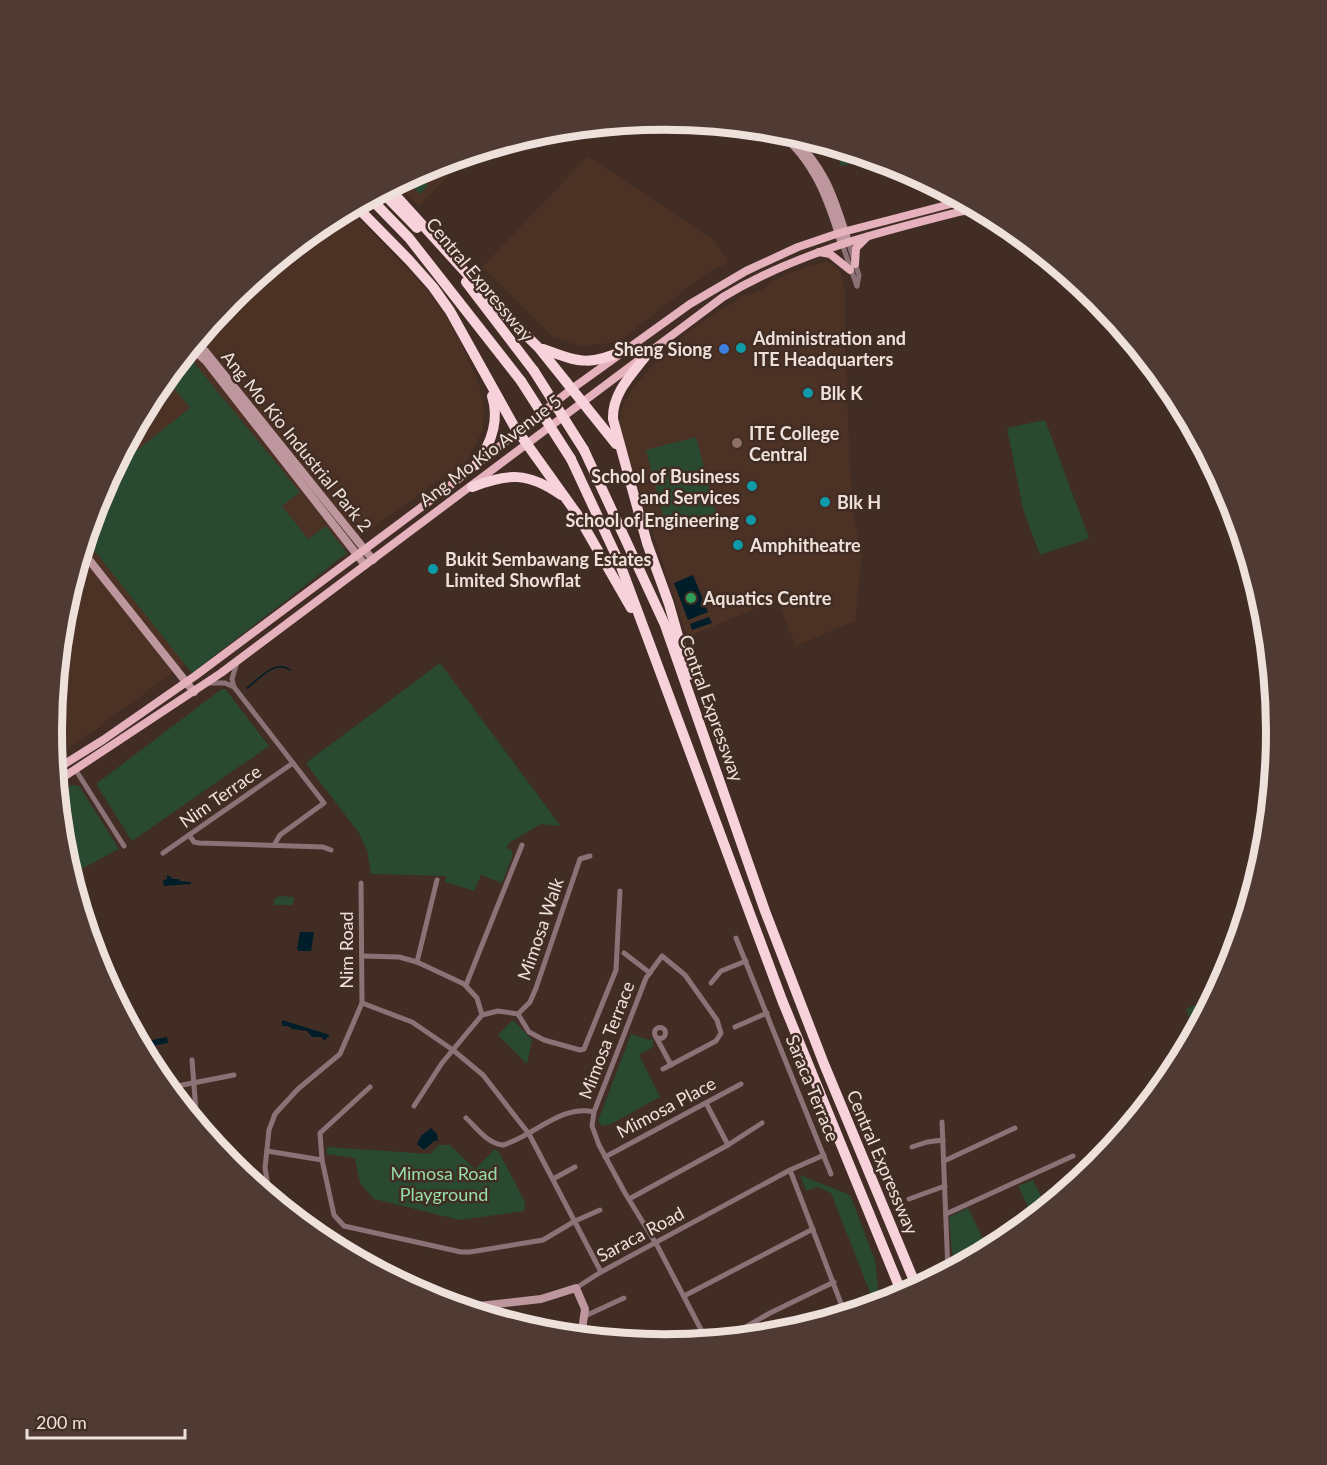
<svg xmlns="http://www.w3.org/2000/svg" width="1327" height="1465" font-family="Lato,sans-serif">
	<rect width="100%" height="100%" fill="#412d24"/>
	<!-- built -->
	<g fill="#4c3225">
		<path d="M 469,154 L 419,206 L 396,184 L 429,166 Z"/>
		<path d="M 588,156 L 716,242 L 729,262 L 705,274 L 618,342 L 580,346 L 553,337 L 482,267 Z"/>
		<path d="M 349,209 L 427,290 L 445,314 L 462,345 L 479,384 L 484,408 L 483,430 L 468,459 L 54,759 L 51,732 L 63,613 L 98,498 L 154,392 L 231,299 L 323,223 Z"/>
		<path d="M 828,261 L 841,272 L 845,293 L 845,352 L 852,510 L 862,554 L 855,621 L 796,646 L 777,600 L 687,637 L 620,430 L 621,409 L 632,390 L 645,374 L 680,339 L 702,322 L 745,295 L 752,294 L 767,287 L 772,281 L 805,267 Z"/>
	</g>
	<!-- green -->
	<g fill="#294931">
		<path d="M 836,148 L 850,152 L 853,163 L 841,166 Z"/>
		<path d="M 416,174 L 428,186 L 420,194 L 404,180 Z"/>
		<path d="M 186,353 L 300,492 L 282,506 L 308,539 L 326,526 L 347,553 L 192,673 L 85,539 L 98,498 L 112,470 L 190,408 L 166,378 Z"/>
		<path d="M 1045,420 L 1089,538 C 1073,545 1057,548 1040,555 L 1023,509 L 1007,428 Z"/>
		<path d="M 696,437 L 716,513 L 666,527 L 646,450 Z"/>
		<path d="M 440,663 L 560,825 L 560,826 L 541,824 L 509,843 L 507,848 L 511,850 L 513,855 L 502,883 L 481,875 L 474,891 L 445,882 L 446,876 L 371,874 L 367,850 L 359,833 L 307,765 L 307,762 Z"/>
		<path d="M 222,689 L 225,689 L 269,746 L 132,841 L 96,784 Z"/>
		<path d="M 72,785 L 79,786 L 119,849 L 70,875 L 63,852 L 57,794 Z"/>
		<path d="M 279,896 L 294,897 L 293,905 L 274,905 L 274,900 Z"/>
		<path d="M 1200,1003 L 1205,1012 L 1195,1032 L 1186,1009 Z"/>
		<path d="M 513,1020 L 532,1040 L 527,1064 L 498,1035 Z"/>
		<path d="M 631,1034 L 650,1040 L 653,1038 L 653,1047 L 639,1055 L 660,1097 L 611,1124 L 602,1126 L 598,1121 Z"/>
		<path d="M 439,1145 L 450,1145 L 475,1169 L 495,1149 L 500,1154 L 525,1202 L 524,1211 L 460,1220 L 374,1199 L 360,1183 L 355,1158 L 327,1154 L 327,1147 L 430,1154 Z"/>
		<path d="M 800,1175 L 850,1195 L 875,1260 L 880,1304 L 875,1305 L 831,1193 L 817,1187 L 806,1191 Z"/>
		<path d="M 1033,1180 L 1046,1207 L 1033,1218 L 1018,1186 Z"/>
		<path d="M 968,1208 L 987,1247 L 953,1263 L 949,1217 Z"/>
	</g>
	<!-- water -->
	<g fill="#001e2a">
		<path d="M 693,575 L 708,612 L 688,620 L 674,583 Z"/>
		<path d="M 709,617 L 712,623 L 692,630 L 690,624 Z"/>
		<path d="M 167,875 L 171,877 L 172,879 L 179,879 L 180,881 L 191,882 L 191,884 L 164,886 L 163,880 L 167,879 Z"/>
		<path d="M 300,932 L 314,932 L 311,951 L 299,951 L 297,949 Z"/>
		<path d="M 282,1020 L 330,1035 L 324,1041 L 322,1037 L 312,1037 L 307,1031 L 292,1029 L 288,1026 L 282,1026 Z"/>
		<path d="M 167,1037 L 168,1043 L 141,1048 L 138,1043 Z"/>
		<path d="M 431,1128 L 437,1134 L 438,1141 L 434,1141 L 424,1150 L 417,1144 L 421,1136 Z"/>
	</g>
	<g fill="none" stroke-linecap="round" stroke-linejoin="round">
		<!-- stream -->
		<path stroke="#001e2a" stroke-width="1.5" d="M 247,688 C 259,679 275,659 290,670"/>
		<!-- street -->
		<g stroke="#8c7277" stroke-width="5">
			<path d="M 526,137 L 537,138 L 549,131"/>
			<path d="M 848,242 L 859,275 L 857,286"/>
			<path d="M 842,244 L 857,286"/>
			<path d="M 207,683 L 225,683 L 234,687 L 232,679 L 237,662"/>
			<path d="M 234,687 L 324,803 L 280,835 L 274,845"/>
			<path d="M 75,769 L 124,846"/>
			<path d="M 189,835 L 194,842 L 199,843 L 323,847 L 331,850"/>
			<path d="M 163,853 L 293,763"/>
			<path d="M 736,938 L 831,1174"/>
			<path d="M 624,953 L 650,973"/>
			<path d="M 362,956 L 399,957 L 417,962 L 464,984 L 477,998 L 482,1015"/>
			<path d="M 417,962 L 437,880"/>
			<path d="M 711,983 L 721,971 L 746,961"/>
			<path d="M 466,985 L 522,845"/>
			<path d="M 362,1003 L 412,1022 L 453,1050 L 483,1075 L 529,1134 L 601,1272"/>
			<path d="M 518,1014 L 529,1032 L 544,1040 L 580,1050 L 584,1049 L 616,970 L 620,891"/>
			<path d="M 518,1014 L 530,1002 L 536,988 L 580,859 L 590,856"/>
			<path d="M 735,1027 L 767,1013"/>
			<circle cx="660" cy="1033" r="5.5"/>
			<path d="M 656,1037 L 671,1065"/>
			<path d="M 192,1060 L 197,1124"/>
			<path d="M 663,1069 L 716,1041 L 721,1033 L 717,1020 L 685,975 L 662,956 L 646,978 L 594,1112 L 592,1126 L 599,1145 L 625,1193 L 658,1247 L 707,1341"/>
			<path d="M 370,1087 L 320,1133 L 322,1160 L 334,1215 L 344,1226 L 461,1252 L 470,1252 L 543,1240 L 575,1221 L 600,1210"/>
			<path d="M 167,1088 L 234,1075"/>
			<path d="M 706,1103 L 728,1145"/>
			<path d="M 414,1106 L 442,1063 L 482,1015 L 498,1011 L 518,1014"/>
			<path d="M 466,1118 C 477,1128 488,1144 503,1145 C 534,1136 561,1104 594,1112"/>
			<path d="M 942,1122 L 948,1272"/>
			<path d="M 912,1147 L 927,1142 L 943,1140"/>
			<path d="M 267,1151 L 322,1160"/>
			<path d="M 605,1157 L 741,1084"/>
			<path d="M 944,1161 L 1015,1128"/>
			<path d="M 790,1170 L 845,1314"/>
			<path d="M 553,1179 L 575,1167"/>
			<path d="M 270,1198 L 265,1168 L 269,1130 L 275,1114 L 298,1089 L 340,1054 L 362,1003 L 361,883"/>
			<path d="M 629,1199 L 728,1145 L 762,1123"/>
			<path d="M 909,1199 L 945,1186"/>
			<path d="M 946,1214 L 1073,1156"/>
			<path d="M 576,1288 L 601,1272 L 790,1170 L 824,1155"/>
			<path d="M 684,1296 L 813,1229"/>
			<path d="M 585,1316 L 624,1298"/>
			<path d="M 749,1325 L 751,1336"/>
			<path d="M 725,1339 L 770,1313 L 834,1282"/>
			<path d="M 701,1341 L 725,1339"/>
		</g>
		<!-- secondary -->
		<g stroke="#be969e" stroke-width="8">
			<path d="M 778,131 C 815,160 829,201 842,244"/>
			<path d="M 789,134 C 826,169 833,195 848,242"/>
			<path d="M 195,343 L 205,351 L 373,560"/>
			<path d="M 189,350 L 194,350 L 206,361 L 365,565"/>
			<path d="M 82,551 L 194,692"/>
			<path d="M 461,1308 L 541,1299 L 576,1288 L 585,1309 L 581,1337"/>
		</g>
		<!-- primary -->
		<g stroke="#e5b1bc" stroke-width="8">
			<path d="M 819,252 L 830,254 L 850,270"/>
			<path d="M 855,264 L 856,248 L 867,237"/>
			<path d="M 55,770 L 103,740 L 195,676 L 447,488 L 573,388 L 690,304 L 746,271 L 798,247 L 839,233 L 962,201"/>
			<path d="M 56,782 L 221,673 L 723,297 C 801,250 888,230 975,208"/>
		</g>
		<!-- highway -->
		<g stroke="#f8d2da" stroke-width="10">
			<path d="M 389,188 L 496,306 L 539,348 L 616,444"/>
			<path d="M 382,192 L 417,228"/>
			<path d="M 370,198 L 409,238 L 521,381"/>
			<path d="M 356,206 L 409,260 L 433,287 L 450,311 L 514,426 L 577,514 L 631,608"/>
			<path d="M 466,282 L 534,371"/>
			<path d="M 543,349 C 584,364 588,365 629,349"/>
			<path d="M 645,357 C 631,375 612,394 613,419 L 647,543 L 669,604 L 689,675"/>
			<path d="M 584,450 L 665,625 L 765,911 L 824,1064 L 917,1288"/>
			<path d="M 571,459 L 620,564 L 782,1000 L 903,1296"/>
			<path d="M 476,465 C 491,444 500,421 492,396"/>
			<path d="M 472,487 C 508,473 528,472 561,495"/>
		</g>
		<!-- highway-bridge -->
		<g stroke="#f8d2da" stroke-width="10">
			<path d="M 534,371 L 584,450"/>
			<path d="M 521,381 L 571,459"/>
		</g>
	</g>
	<!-- markers -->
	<g fill="#0f9aa8" stroke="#412d24" stroke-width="2">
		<circle cx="741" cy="348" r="6"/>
		<circle cx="808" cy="393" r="6"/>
		<circle cx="752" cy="486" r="6"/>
		<circle cx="825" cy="502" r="6"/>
		<circle cx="751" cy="520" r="6"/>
		<circle cx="738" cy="545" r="6"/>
		<circle cx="433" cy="569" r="6"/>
	</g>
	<circle fill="#3f7fe0" stroke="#412d24" stroke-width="2" cx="724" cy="349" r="6"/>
	<circle fill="#8d6e63" stroke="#412d24" stroke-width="2" cx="737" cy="443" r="6"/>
	<circle fill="#2e9e5b" stroke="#412d24" stroke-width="2" cx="691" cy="598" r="6"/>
	<g text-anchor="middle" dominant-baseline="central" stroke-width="5" stroke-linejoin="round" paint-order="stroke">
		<!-- street labels -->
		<g font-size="18" fill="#eee1db" stroke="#412d24">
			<text transform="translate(480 279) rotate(50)">Central Expressway</text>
			<text transform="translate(297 441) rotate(51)">Ang Mo Kio Industrial Park 2</text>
			<text transform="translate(490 450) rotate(-37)">Ang Mo Kio Avenue 5</text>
			<text transform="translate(712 708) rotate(70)">Central Expressway</text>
			<text transform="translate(220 796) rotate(-35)">Nim Terrace</text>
			<text transform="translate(540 929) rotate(-71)">Mimosa Walk</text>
			<text transform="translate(346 950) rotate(-90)">Nim Road</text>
			<text transform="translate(606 1040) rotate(-69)">Mimosa Terrace</text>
			<text transform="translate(813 1088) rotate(68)">Saraca Terrace</text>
			<text transform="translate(666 1107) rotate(-28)">Mimosa Place</text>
			<text transform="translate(883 1162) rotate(67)">Central Expressway</text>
			<text transform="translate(640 1234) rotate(-28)">Saraca Road</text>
		</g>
		<!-- poi labels -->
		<g font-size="18" font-weight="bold" fill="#eee1db" stroke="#412d24" text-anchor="start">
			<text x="753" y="338">Administration and<tspan x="753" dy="21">ITE Headquarters</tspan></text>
			<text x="712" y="349" text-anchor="end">Sheng Siong</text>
			<text x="820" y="393">Blk K</text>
			<text x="749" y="433">ITE College<tspan x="749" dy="21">Central</tspan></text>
			<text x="740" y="476" text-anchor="end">School of Business<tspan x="740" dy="21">and Services</tspan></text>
			<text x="837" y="502">Blk H</text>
			<text x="739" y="520" text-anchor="end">School of Engineering</text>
			<text x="750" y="545">Amphitheatre</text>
			<text x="445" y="559">Bukit Sembawang Estates<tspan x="445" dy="21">Limited Showflat</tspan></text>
			<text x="703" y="598">Aquatics Centre</text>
		</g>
		<!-- park labels -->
		<g font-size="18" fill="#98dea8" stroke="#412d24">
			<text x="444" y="1173">Mimosa Road<tspan x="444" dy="21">Playground</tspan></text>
		</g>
	</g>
	<!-- crop -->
	<path d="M0 0H1327V1465H0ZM62 732a602 602 0 1 1 1204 0a602 602 0 1 1-1204 0Z" fill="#4f3b33" fill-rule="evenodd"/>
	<path fill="none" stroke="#eee1db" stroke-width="8" d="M62 732a602 602 0 1 1 1204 0a602 602 0 1 1-1204 0Z"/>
	<!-- scale -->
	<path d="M27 1429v9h158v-9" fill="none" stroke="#eee1db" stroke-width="3"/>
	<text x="36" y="1429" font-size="18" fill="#eee1db" stroke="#412d24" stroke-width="4.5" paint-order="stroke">200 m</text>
</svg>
